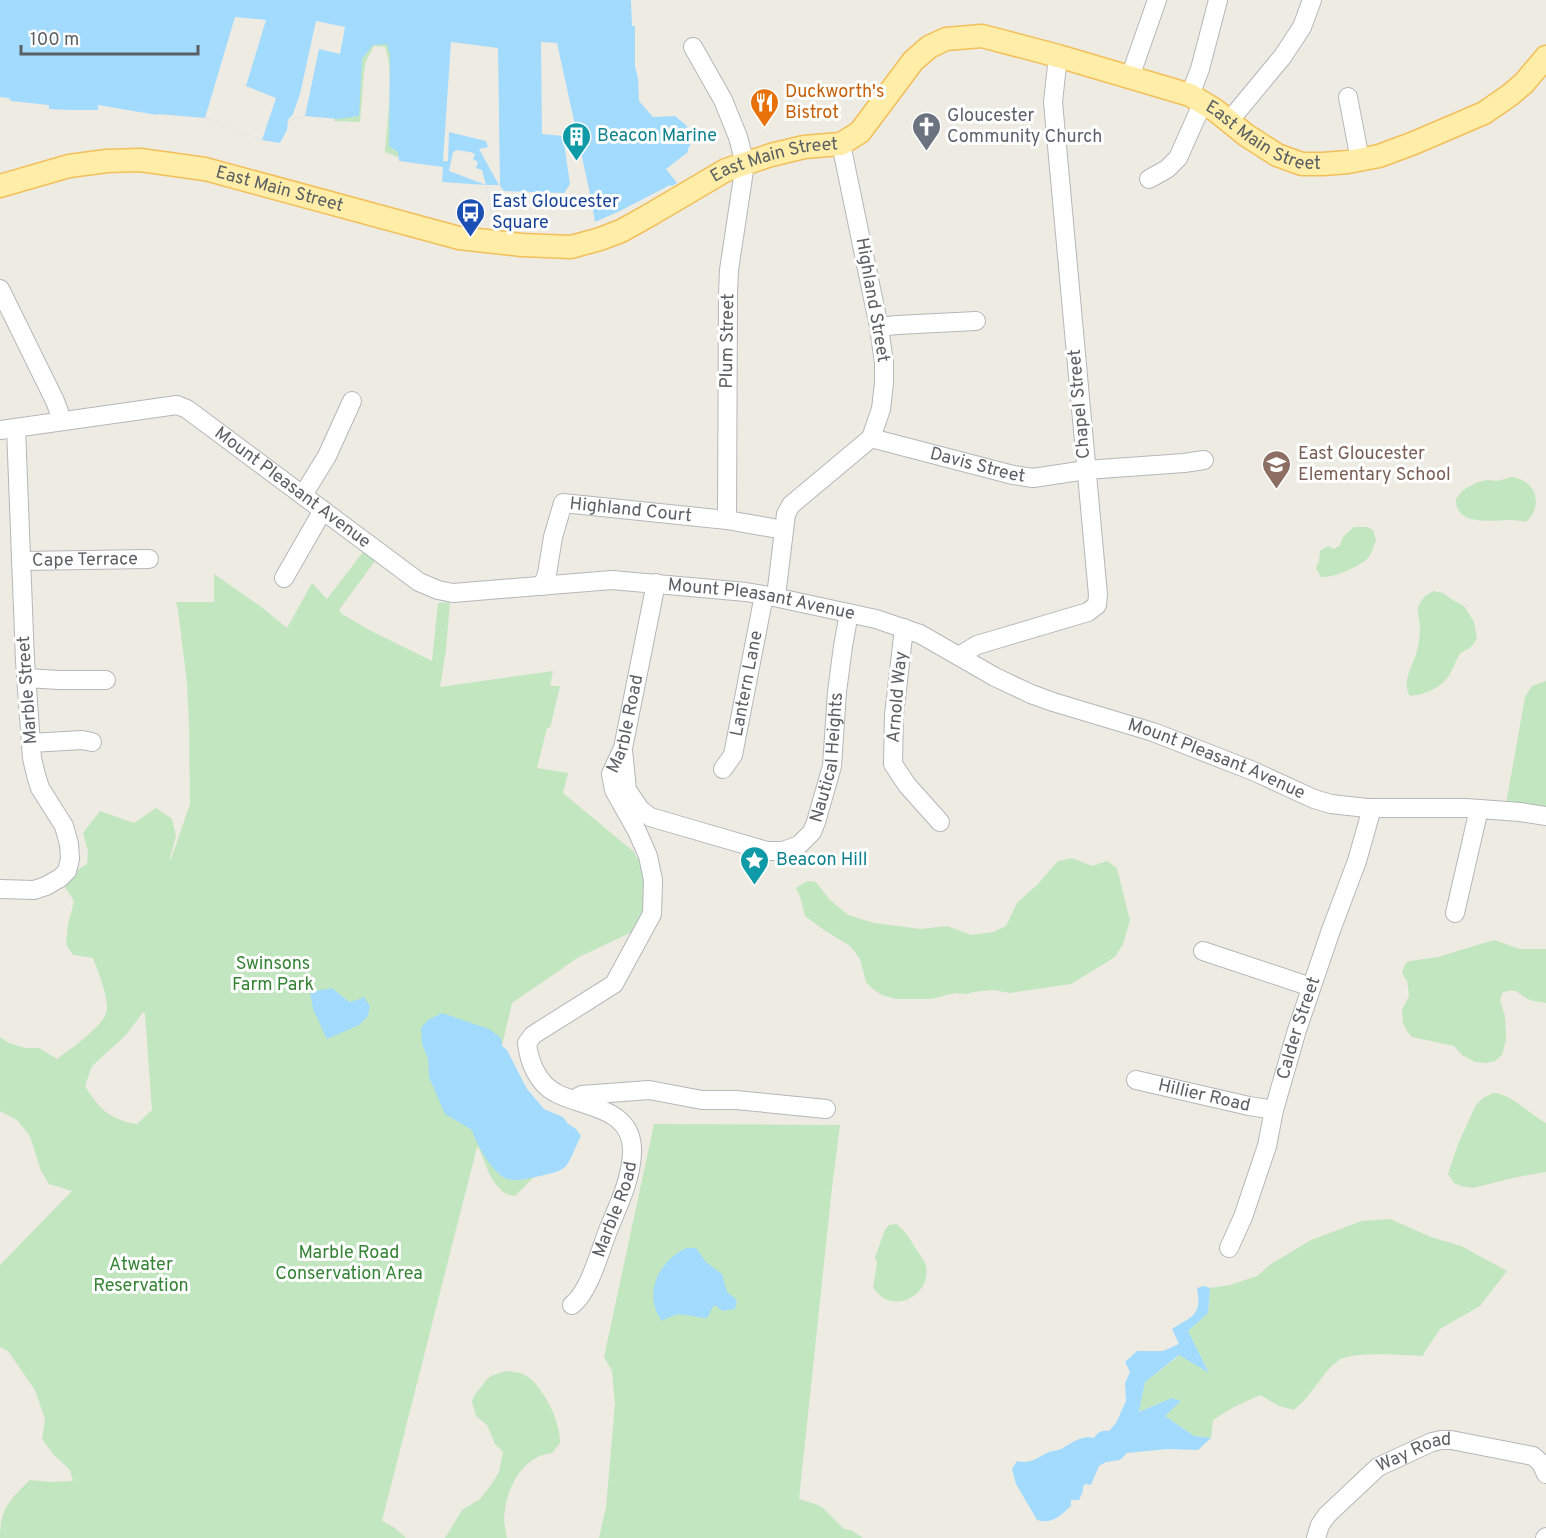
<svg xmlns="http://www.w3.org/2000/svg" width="1546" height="1538" font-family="Overpass,sans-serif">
	<rect width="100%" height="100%" fill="#eeebe3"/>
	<!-- green -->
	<g fill="#c2e6c0" fill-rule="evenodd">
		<path d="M 397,40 L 399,155 L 398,157 L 385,152 C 387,124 395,72 385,47 L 374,46 L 366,61 L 364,72 L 360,122 L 334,121 L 335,105 L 360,46 Z"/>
		<path d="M 1512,477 C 1536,480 1544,505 1526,522 C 1521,521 1516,520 1511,520 C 1494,520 1455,527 1456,499 L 1463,490 L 1478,482 L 1487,480 L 1497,481 Z"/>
		<path d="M 1354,527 L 1367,527 L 1373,530 L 1376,540 C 1374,545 1372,553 1368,558 C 1361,566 1331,579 1321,577 L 1316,568 L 1319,561 L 1320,551 L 1328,546 L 1334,549 L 1340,545 L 1343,537 Z"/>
		<path d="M 363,552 L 375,561 L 339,610 L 342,614 L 369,630 L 432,661 L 438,603 L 450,602 L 446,650 L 440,687 L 553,671 L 550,686 L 560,686 L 550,728 L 547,728 L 537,768 L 568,773 L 563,793 L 634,852 L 636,857 L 643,862 L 649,924 L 579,957 L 512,1003 L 501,1050 L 539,1107 C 551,1118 565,1110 570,1130 L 541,1170 L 515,1196 C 494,1195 486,1165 479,1148 L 477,1147 L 382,1521 L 395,1528 L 406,1538 L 0,1538 C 0,1508 10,1500 30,1480 L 51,1482 L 73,1481 L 70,1470 L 54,1455 L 42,1439 L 45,1419 L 35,1390 L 8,1351 L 0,1347 L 0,1265 L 72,1191 L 49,1184 L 41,1171 L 30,1136 L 17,1120 L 0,1111 L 0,1037 L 9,1043 L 25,1048 L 39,1048 L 57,1059 C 70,1049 106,1025 107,1009 C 108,997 98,970 93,958 L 73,955 L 66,944 L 68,925 L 74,901 L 64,885 L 66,877 L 87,864 L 88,852 L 83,833 L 100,811 L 134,823 L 156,808 L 172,819 L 176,836 L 170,858 L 171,859 L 190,804 L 189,725 L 187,682 L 178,610 L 176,602 L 214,602 L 214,574 L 260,606 L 287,628 L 312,583 L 327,599 ZM 143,1012 L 145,1014 L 152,1110 L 137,1124 C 110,1120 99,1109 85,1086 L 92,1066 L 126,1035 Z"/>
		<path d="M 1434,591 L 1443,593 L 1451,599 L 1464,606 L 1474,622 L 1477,638 C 1471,651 1466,648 1460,654 C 1456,659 1454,667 1451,672 C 1443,688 1426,694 1410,696 C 1401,681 1413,666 1417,651 C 1419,643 1420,635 1420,627 C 1420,621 1417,614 1418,608 C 1421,599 1426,594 1434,591 Z"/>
		<path d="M 1546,681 L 1546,810 L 1506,804 L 1525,697 L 1532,686 Z"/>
		<path d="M 1072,858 L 1092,866 L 1107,861 L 1117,868 L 1130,921 L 1123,944 L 1115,957 L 1071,984 L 1010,993 L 993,990 L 973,992 L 968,994 L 955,993 L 931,999 L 897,999 L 882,995 L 874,990 L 866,982 L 860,959 L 850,946 L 824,930 L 805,916 L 800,896 L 796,888 L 807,881 L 816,882 L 830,900 L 848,915 L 874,923 L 905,927 L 920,929 L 947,926 L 971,935 L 993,932 L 1006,926 L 1017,903 L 1038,884 L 1058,861 Z"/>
		<path d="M 1494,940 L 1520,949 L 1546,949 L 1546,1003 C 1540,1002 1531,1001 1526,998 C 1517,992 1516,988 1503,992 L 1500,1000 L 1505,1016 L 1506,1039 L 1502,1055 L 1495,1061 L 1486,1063 L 1475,1062 L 1462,1055 L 1454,1046 L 1412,1037 L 1407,1031 L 1403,1023 L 1402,1010 L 1409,996 L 1407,980 L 1404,977 L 1402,972 L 1406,963 L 1410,961 L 1438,957 Z"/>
		<path d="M 1493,1093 C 1511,1093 1530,1115 1546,1123 L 1546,1172 L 1517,1177 L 1473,1188 L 1461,1186 L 1454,1183 L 1448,1174 L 1458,1144 L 1476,1105 L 1483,1098 Z"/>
		<path d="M 654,1124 L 840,1125 L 832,1188 L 799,1499 L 818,1505 L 824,1509 L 844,1529 L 851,1530 L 863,1538 L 599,1538 L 606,1507 L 615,1404 L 612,1371 L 604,1357 Z"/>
		<path d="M 1390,1219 L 1431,1237 L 1461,1246 L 1507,1271 L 1480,1306 L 1440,1329 L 1422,1356 C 1405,1355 1350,1351 1338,1361 C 1325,1370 1320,1382 1310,1393 C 1306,1399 1299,1405 1294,1410 L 1279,1406 L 1260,1395 L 1232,1408 L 1213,1420 L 1211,1438 L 1194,1436 L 1165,1416 L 1180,1401 L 1172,1398 L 1139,1412 L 1145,1382 L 1180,1355 L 1209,1372 L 1187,1331 L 1208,1313 L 1210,1288 L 1230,1285 L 1257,1276 L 1271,1264 L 1311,1240 L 1362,1221 Z"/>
		<path d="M 896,1224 C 905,1230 909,1237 914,1246 C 918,1252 924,1259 926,1266 C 931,1290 904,1310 883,1298 C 880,1296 876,1291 873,1288 L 877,1263 L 875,1257 L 885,1230 L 889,1225 Z"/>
		<path d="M 506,1371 C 512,1372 519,1372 525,1375 C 543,1385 561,1423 560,1443 L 552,1453 C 524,1456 508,1485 505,1510 C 503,1519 505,1529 507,1538 L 445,1538 L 462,1510 L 480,1499 L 491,1485 L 499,1472 L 503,1452 L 495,1444 L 487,1425 L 476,1416 L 472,1402 L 474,1396 L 487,1379 L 493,1375 Z"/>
	</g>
	<!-- water -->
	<g fill="#a3dbff">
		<path d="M 0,0 L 631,0 L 632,26 L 635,26 L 635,66 L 638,78 L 639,101 L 653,117 L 675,116 L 686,125 L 693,139 L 688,149 L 688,152 L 666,169 L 677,183 L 672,186 L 670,185 L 622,210 L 595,222 L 493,222 L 486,185 L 442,182 L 443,167 L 399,161 L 398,152 L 389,146 L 390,55 L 387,44 L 373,45 L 362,59 L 359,116 L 338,119 L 305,116 L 288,121 L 287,130 L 280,143 L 262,140 L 205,118 L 158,114 L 157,115 L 98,105 L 98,110 L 71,110 L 49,109 L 49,105 L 11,101 L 9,98 L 0,97 Z"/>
		<path d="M 332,988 L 349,1002 L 357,1000 L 364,997 L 370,1006 L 368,1016 L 359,1025 L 327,1039 L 313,1009 L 310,992 Z"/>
		<path d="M 442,1013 L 489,1029 L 501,1038 L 502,1046 L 507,1050 L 527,1089 L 544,1109 L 563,1117 L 567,1123 L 576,1129 L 581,1136 C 577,1143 571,1160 566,1166 C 561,1172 548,1174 540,1176 C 530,1178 517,1182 507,1179 C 493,1174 476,1144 472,1130 L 445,1114 L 429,1077 L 428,1059 L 422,1044 L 421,1028 L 428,1020 Z"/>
		<path d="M 686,1248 L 696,1248 L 706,1262 L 722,1274 L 727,1292 L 737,1300 L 735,1309 L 723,1311 L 714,1305 L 707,1318 C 687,1317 681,1309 662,1321 C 642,1294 659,1261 686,1248 Z"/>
		<path d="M 1204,1286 L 1210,1288 L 1208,1313 L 1188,1331 L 1209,1373 L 1179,1355 L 1145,1382 L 1139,1412 L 1172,1398 L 1181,1401 L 1165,1416 L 1194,1436 L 1211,1438 L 1198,1450 L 1168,1449 L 1127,1453 L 1120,1460 L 1106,1462 L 1099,1466 L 1091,1485 L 1085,1484 L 1083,1487 L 1083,1491 L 1079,1500 L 1071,1500 L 1071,1506 C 1061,1515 1052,1525 1037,1520 L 1016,1484 L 1012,1469 L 1017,1461 C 1030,1465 1038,1457 1049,1452 C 1054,1450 1059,1451 1063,1448 C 1073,1442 1083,1435 1094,1438 C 1098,1432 1102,1430 1109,1431 L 1116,1423 L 1126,1401 L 1125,1383 L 1130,1372 L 1125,1362 L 1137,1351 L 1163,1351 L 1179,1344 L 1172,1329 C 1193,1316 1202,1315 1197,1288 Z"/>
	</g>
	<!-- pier -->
	<g fill="#eeebe3">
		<path d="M 235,17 L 266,20 L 246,86 L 276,98 L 262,140 L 205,118 Z"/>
		<path d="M 316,21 L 345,27 L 340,54 L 319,49 L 305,116 L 287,121 L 293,114 L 300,94 Z"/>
		<path d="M 451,42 L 498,48 L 500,186 L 504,191 L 564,193 L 570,184 L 563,136 L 542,134 L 541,42 L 557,43 L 589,189 L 595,222 L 493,222 L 486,185 L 449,171 L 453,152 L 457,150 L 470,152 L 475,154 L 473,159 L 478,162 L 476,168 L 482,170 L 486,185 L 499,185 L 479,149 L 488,147 L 486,141 L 449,132 L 448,161 L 443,161 Z"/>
	</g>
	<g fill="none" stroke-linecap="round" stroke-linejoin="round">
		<defs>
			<g id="minor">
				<path d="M 693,47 L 723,100 L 738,137 L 745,164 L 729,270 L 728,294 L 727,520"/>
				<path d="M 1130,77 L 1157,0"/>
				<path d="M 1190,95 L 1200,69 L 1218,0"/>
				<path d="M 1348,97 L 1360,160"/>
				<path d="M 1230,120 L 1283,56 L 1302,27 L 1312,0"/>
				<path d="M 1149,179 L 1167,169 L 1178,158 L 1203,102"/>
				<path d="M 0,289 L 55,401 L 62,420"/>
				<path d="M 879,327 L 897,325 L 976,321"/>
				<path id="s1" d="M 0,430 L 177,405 L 187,409 L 419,582 L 438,590 L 453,593 L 612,580 L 746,592 L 774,597 L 876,619 L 920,634 L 995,677 L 1031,694 L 1053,702 L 1153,732 L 1253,771 L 1314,799 L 1331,804 L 1367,808 L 1466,808 L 1520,812 L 1546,816"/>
				<path id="s2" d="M 871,438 L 1013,475 L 1033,478 L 1086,470 L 1184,463 L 1204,460"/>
				<path d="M 303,495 L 327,456 L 352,401"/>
				<path id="s3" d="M 21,561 L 149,559"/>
				<path d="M 284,578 L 323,510"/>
				<path id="s4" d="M 542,586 L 547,574 L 553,537 L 563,503 L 727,520 L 784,530"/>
				<path d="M 774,597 L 777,588 L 786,514 L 791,505 L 871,438 L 881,409 L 884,383 L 884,363 L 879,327 L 841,144"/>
				<path d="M 904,628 L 894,715 L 893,764 L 907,785 L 940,822"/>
				<path d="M 959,656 L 977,645 L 1088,612 L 1097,605 L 1098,595 L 1053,102 L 1058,56"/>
				<path d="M 26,678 L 59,680 L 106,680"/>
				<path d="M 31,743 L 82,740 L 92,742"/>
				<path id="s5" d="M 623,750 L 627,790 L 640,809 L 650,817 L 767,851 L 783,851 L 799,845 L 812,832 L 816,822 L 832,766 L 837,692 L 843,646 L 849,613"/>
				<path id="s6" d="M 723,769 L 733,755 L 764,595"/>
				<path d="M 0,889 L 34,890 L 46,886 L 60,878 L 67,871 L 70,859 L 69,844 L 64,826 L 40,788 L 36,775 L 32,758 L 25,661 L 16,428"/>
				<path d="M 1455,913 L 1479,809"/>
				<path d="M 1203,951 L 1311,987"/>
				<path id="s7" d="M 1136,1080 L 1249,1106 L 1274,1110"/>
				<path d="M 574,1099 L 582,1095 L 649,1090 L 702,1100 L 736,1100 L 826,1109"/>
				<path id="s8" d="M 1229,1248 L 1243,1217 L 1267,1146 L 1274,1110 L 1297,1030 L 1331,930 L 1357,861 L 1372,808"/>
				<path id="s9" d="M 572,1305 C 590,1291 600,1250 609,1228 C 619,1204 631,1179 632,1153 C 634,1107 584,1108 556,1093 C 538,1084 529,1062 527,1043 L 533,1035 L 614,984 L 652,914 L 653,880 L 648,856 L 637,831 L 614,790 L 611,774 L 623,748 L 656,583"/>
				<path id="s10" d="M 1316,1538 L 1320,1525 L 1327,1515 L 1378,1467 L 1432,1442 L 1441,1440 L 1451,1440 L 1533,1456 L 1541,1463 L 1546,1474"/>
				<path d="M 1545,1538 L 1546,1537"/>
			</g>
			<g id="major">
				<path id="s11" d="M 0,186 L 69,166 L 107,161 L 140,160 L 205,169 L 459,238 L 522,245 L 571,247 L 600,239 L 621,231 L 648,216 L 726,170 L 771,155 L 804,147 L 841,144 L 860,132 L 913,61 L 929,47 L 946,39 L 982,36 L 1058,56 L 1190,95 L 1215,110 L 1246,135 L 1277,155 L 1302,164 L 1323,164 L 1348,162 L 1379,156 L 1414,143 L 1484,113 L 1510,95 L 1524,83 L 1546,57"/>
			</g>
		</defs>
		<!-- minor casing -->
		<use href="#minor" stroke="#b4b7bb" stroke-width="20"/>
		<!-- major casing -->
		<use href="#major" stroke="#f2bf59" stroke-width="25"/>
		<!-- minor -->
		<use href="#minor" stroke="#fff" stroke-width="18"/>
		<!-- major -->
		<use href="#major" stroke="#ffeda8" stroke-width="22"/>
	</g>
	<!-- icons -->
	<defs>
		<symbol id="restaurant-pin" viewBox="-11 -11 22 30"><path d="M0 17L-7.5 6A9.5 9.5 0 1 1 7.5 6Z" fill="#e8710a" stroke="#fff"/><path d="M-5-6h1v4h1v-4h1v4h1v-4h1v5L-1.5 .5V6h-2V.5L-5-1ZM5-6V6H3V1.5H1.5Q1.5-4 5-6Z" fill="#fff"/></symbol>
		<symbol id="church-pin" viewBox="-11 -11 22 30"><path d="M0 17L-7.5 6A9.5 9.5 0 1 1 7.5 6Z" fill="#6b7280" stroke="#fff"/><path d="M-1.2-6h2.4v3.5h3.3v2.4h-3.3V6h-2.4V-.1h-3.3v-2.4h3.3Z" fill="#fff"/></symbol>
		<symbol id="building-pin" viewBox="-11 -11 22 30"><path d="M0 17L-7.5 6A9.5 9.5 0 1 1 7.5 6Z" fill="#0f9aa8" stroke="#fff"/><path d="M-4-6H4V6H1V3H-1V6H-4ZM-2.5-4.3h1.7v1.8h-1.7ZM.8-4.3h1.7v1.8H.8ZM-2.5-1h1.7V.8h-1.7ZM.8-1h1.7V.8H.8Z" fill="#fff"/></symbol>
		<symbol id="bus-pin" viewBox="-11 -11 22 30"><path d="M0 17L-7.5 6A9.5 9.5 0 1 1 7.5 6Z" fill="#1a4fb4" stroke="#fff"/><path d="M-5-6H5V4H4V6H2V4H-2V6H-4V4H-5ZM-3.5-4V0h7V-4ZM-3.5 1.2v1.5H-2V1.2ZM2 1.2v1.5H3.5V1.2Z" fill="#fff"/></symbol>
		<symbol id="school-pin" viewBox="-11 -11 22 30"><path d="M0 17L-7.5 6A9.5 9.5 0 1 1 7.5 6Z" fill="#8d6e63" stroke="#fff"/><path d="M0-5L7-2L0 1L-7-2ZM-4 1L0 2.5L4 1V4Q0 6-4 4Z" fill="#fff"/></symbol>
		<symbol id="sight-pin" viewBox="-11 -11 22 30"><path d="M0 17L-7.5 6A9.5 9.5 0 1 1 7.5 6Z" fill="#0f9aa8" stroke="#fff"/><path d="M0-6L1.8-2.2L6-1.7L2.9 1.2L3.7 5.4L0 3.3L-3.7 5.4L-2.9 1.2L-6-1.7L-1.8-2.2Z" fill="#fff"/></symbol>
	</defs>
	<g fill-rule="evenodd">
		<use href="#restaurant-pin" x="748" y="86" width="33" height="45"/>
		<use href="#church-pin" x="910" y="110" width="33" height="45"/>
		<use href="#building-pin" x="560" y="120" width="33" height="45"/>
		<use href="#bus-pin" x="454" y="196" width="33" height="45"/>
		<use href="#school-pin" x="1260" y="448" width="33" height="45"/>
		<use href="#sight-pin" x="738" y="844" width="33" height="45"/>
	</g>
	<g text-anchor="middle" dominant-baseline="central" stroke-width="6" stroke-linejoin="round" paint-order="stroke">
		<!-- food labels -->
		<g font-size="18" fill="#c56008" stroke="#fff" text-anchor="start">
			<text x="785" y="92">Duckworth's<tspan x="785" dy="21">Bistrot</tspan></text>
		</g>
		<!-- worship labels -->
		<g font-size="18" fill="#5b616d" stroke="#fff" text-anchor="start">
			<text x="947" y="116">Gloucester<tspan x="947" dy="21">Community Church</tspan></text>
		</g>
		<!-- street labels -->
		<g font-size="18" fill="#5b6064" stroke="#fff">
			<text stroke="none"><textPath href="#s11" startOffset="1366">East Main Street</textPath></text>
			<text stroke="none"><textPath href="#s11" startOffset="808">East Main Street</textPath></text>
			<text stroke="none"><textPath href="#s11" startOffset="286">East Main Street</textPath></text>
			<text transform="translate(872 300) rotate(80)">Highland Street</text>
			<text transform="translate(728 341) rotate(-89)">Plum Street</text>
			<text transform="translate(1080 404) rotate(-95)">Chapel Street</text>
			<text stroke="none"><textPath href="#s2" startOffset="110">Davis Street</textPath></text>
			<text stroke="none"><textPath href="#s1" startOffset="321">Mount Pleasant Avenue</textPath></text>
			<text stroke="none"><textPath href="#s4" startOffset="154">Highland Court</textPath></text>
			<text stroke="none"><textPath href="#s3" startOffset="64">Cape Terrace</textPath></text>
			<text stroke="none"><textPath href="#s1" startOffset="825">Mount Pleasant Avenue</textPath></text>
			<text stroke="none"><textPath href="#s6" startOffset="90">Lantern Lane</textPath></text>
			<text transform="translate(28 690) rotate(-94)">Marble Street</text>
			<text transform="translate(898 697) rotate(-85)">Arnold Way</text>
			<text stroke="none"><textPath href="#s9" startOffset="718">Marble Road</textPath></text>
			<text stroke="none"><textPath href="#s5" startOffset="326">Nautical Heights</textPath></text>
			<text stroke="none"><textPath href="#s1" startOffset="1311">Mount Pleasant Avenue</textPath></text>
			<text stroke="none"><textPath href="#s8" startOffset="231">Calder Street</textPath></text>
			<text stroke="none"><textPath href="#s7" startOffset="70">Hillier Road</textPath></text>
			<text stroke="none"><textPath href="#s9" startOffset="106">Marble Road</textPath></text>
			<text stroke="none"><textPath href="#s10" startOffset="135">Way Road</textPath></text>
		</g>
		<!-- culture labels -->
		<g font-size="18" fill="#0d838f" stroke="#fff" text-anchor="start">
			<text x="597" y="136">Beacon Marine</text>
			<text x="776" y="860">Beacon Hill</text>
		</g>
		<!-- transit labels -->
		<g font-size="18" fill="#164399" stroke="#fff" text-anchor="start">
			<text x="492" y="202">East Gloucester<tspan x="492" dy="21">Square</tspan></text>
		</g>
		<!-- education labels -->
		<g font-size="18" fill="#785e54" stroke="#fff" text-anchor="start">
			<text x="1298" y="454">East Gloucester<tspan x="1298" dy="21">Elementary School</tspan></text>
		</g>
		<!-- park labels -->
		<g font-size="18" fill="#348334" stroke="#fff">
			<text x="273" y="964">Swinsons<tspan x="273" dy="21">Farm Park</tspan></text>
			<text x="349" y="1253">Marble Road<tspan x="349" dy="21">Conservation Area</tspan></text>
			<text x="141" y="1265">Atwater<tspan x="141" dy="21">Reservation</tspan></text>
		</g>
	</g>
	<!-- scale -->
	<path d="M21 45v9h177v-9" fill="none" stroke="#5b6064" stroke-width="3"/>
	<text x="30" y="45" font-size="18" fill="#5b6064" stroke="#ffffff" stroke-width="4.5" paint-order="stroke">100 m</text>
</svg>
